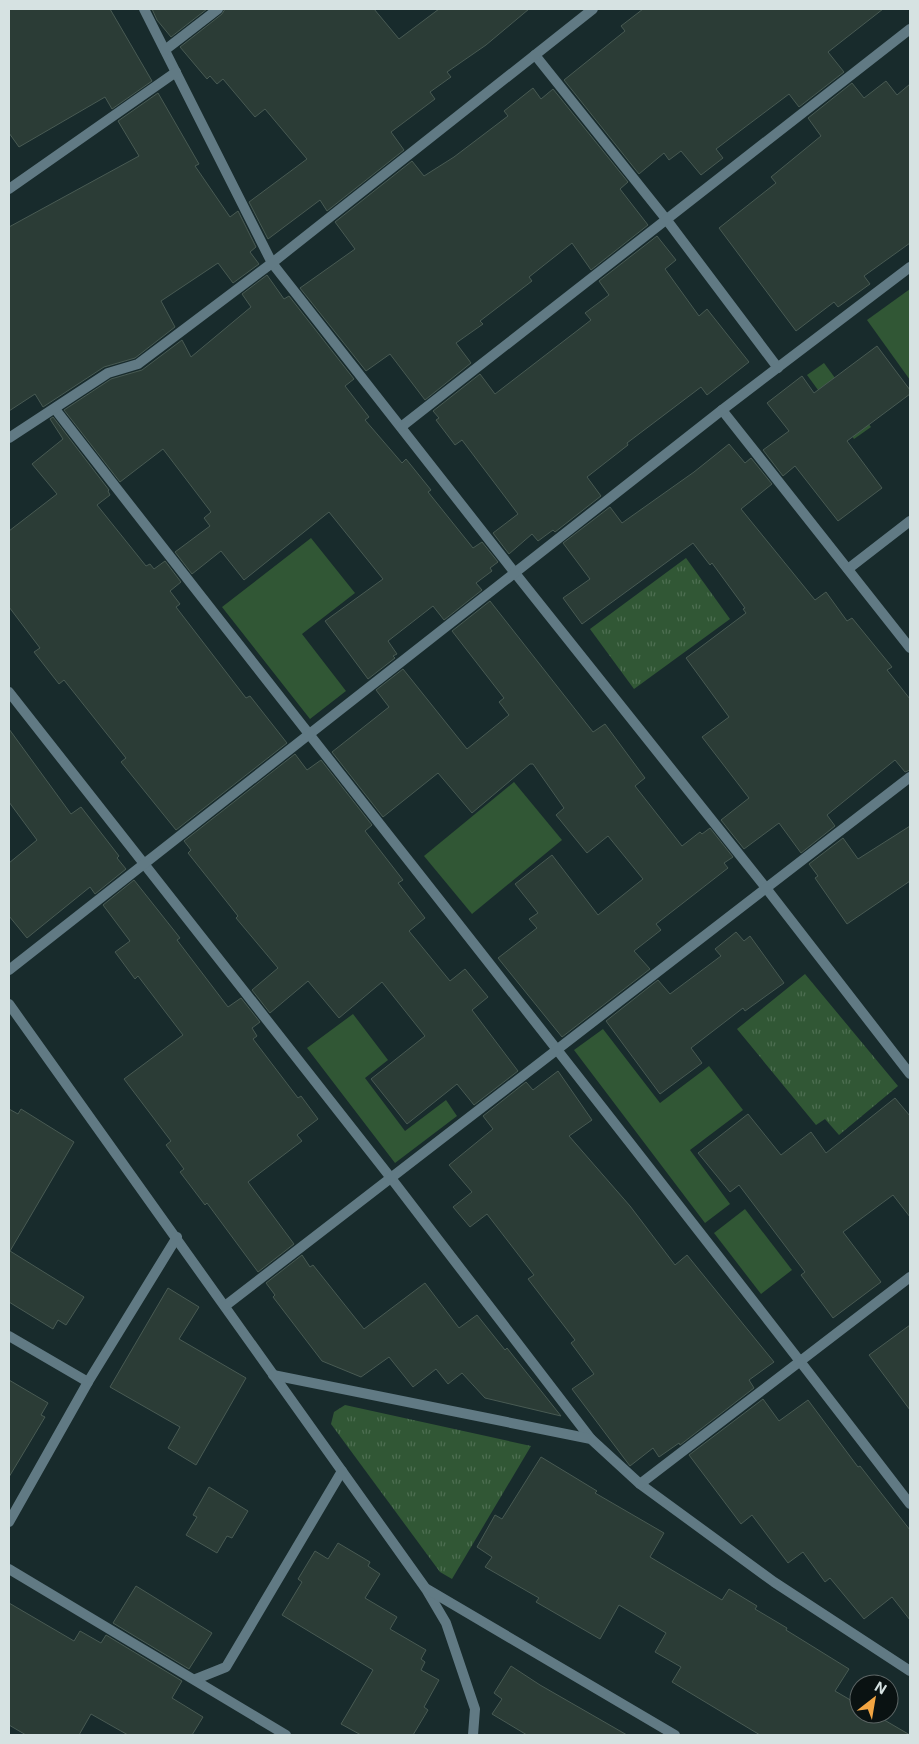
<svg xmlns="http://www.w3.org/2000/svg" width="919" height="1744" font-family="Inter,sans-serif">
	<defs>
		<pattern id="park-tufts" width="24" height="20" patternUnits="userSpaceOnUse" patternTransform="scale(1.25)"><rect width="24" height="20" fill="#315735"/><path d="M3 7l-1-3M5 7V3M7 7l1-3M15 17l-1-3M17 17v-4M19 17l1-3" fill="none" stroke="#4e6f52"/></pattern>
	</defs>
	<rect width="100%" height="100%" fill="#182b2c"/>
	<!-- green -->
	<g fill="#315735">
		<path d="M 910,289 L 910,380 L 867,320 Z"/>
		<path d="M 824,363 L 871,427 L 854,439 L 807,375 Z"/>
		<path d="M 311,538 L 355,593 L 302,634 L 346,691 L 310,719 L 222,607 Z"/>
		<path d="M 514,782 L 562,840 L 472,914 L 424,856 Z"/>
		<path d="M 353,1014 L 388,1060 L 365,1078 L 405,1131 L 446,1100 L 457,1116 L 395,1163 L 307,1048 Z"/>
		<path d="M 603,1029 L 660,1103 L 709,1066 L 743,1110 L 690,1150 L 730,1204 L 705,1223 L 574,1050 Z"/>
		<path d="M 745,1209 L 792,1270 L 761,1294 L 714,1233 Z"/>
	</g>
	<!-- park -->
	<g fill="url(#park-tufts)">
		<path d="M 686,558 L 730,619 L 634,689 L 590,629 Z"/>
		<path d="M 805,974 L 898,1086 L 839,1135 L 825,1119 L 816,1125 L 737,1029 Z"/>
		<path d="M 345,1405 L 531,1446 L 452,1579 L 440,1572 L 331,1424 L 334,1412 Z"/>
	</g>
	<!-- building -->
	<g fill="#2b3c36" stroke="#485a53">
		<path d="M 9,9 L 110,9 L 152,81 L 112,109 L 105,97 L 19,147 L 9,133 Z"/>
		<path d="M 152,9 L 207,9 L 171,37 L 157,20 Z"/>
		<path d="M 225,9 L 374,9 L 399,39 L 439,9 L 529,9 L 486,45 L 447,72 L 451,77 L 430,92 L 435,99 L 391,132 L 404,150 L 327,211 L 320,200 L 268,239 L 249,202 L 307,159 L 265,109 L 255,117 L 223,79 L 217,84 L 210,76 L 207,79 L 180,47 L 222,14 Z"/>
		<path d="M 643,9 L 883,9 L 828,52 L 844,72 L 799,107 L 789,94 L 716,149 L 723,158 L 701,175 L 681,151 L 669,160 L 664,153 L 639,174 L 564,80 L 625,31 L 621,26 Z"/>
		<path d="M 886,81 L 897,95 L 910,84 L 910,243 L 864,276 L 870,284 L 838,307 L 834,302 L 796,331 L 719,228 L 776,183 L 771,177 L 821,136 L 808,118 L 852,83 L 864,98 Z"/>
		<path d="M 533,88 L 541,99 L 553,89 L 628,182 L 620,189 L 648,225 L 591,270 L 572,243 L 529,277 L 532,281 L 480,321 L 483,324 L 456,343 L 471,363 L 425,400 L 390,354 L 366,371 L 300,288 L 355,249 L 335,222 L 412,161 L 424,176 L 454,157 L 508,116 L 504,111 Z"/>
		<path d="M 158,93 L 199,164 L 195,166 L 230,217 L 238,211 L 256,247 L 250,252 L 259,264 L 233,283 L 218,263 L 161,301 L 175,327 L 135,358 L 104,367 L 43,407 L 35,394 L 9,411 L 9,227 L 139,156 L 118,121 Z"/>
		<path d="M 657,236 L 676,260 L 665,269 L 699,316 L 707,309 L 749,362 L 707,395 L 701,387 L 627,443 L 628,445 L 587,477 L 601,496 L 555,532 L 553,530 L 538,541 L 532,534 L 509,554 L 493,533 L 518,514 L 462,440 L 455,445 L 436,420 L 439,418 L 433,411 L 480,374 L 495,394 L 591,320 L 585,313 L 609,295 L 599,281 Z"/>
		<path d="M 267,275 L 284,299 L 289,296 L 354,379 L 345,386 L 369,417 L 365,420 L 402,463 L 406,459 L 431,490 L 428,492 L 473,548 L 482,542 L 498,562 L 490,568 L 492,571 L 476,583 L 482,590 L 444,620 L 433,606 L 388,641 L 397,654 L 393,656 L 395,658 L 368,679 L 325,621 L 383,579 L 329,512 L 244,580 L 221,551 L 192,574 L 175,552 L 210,526 L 204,518 L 211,512 L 163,449 L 120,482 L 64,410 L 111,379 L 142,370 L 182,340 L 191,357 L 251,307 L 242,294 Z"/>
		<path d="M 877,346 L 910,390 L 910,394 L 847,441 L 882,488 L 838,521 L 795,466 L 783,476 L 763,450 L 789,431 L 767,403 L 802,376 L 814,393 Z"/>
		<path d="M 53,417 L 109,490 L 108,491 L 110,495 L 97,505 L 146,566 L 150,564 L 154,569 L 165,561 L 181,582 L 170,591 L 180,604 L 176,607 L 246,698 L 250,696 L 287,743 L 176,830 L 121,762 L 126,758 L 64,680 L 59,684 L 34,652 L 40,648 L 9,607 L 9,531 L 57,494 L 32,464 L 63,439 L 50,419 Z"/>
		<path d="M 729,444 L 745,463 L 751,458 L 772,484 L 741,509 L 815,600 L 826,592 L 847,621 L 852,618 L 892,667 L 887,670 L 910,699 L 910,770 L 905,772 L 895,760 L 827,815 L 835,826 L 801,853 L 779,823 L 744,849 L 721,820 L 749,798 L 702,737 L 729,717 L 686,658 L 746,613 L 743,609 L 745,608 L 712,563 L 710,565 L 693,543 L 582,624 L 563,598 L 590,579 L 563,543 L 610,507 L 622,523 L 694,472 Z"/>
		<path d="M 490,601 L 593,732 L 605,724 L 645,778 L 635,786 L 682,846 L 700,832 L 702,834 L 710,828 L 733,857 L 724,863 L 728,868 L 656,924 L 661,930 L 634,951 L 650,969 L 562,1037 L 498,958 L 537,928 L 529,919 L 538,913 L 515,884 L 552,855 L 598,915 L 643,879 L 608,836 L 587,853 L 556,815 L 564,808 L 533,764 L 530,764 L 472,813 L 438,773 L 383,817 L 332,752 L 389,707 L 376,690 L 403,669 L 467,749 L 509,715 L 499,702 L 504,698 L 452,631 Z"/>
		<path d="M 9,729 L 71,814 L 81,807 L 119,856 L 117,858 L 126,869 L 95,894 L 90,887 L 27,938 L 9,916 L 9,863 L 37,840 L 9,802 Z"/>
		<path d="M 295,754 L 307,770 L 321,760 L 372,825 L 365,831 L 403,880 L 398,883 L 425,918 L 409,931 L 450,981 L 465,969 L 488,997 L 472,1010 L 518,1071 L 474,1105 L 457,1084 L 407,1124 L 371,1079 L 425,1036 L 382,982 L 339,1018 L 308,981 L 270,1013 L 252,990 L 278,968 L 236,918 L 238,916 L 188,853 L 191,850 L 184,841 Z"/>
		<path d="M 910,826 L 910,881 L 847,924 L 815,878 L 818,876 L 809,864 L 843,838 L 858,859 Z"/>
		<path d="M 134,880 L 180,938 L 177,940 L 228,1007 L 241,998 L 260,1022 L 252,1028 L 257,1036 L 253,1039 L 298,1098 L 301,1096 L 318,1119 L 297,1135 L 302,1141 L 248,1182 L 294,1244 L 258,1272 L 207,1203 L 205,1205 L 180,1172 L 184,1169 L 166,1145 L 171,1141 L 124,1079 L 183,1035 L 138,976 L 135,979 L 115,952 L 130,941 L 103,905 Z"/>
		<path d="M 736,932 L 744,941 L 750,936 L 784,983 L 745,1011 L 743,1008 L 691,1048 L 702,1063 L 660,1094 L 606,1021 L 658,980 L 670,994 L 721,956 L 715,949 Z"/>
		<path d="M 558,1071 L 592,1120 L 569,1136 L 630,1206 L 675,1265 L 687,1255 L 774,1362 L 749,1380 L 754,1388 L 680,1445 L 679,1443 L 659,1457 L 653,1448 L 630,1466 L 572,1389 L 594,1374 L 571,1343 L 575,1340 L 528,1279 L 534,1275 L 487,1214 L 470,1227 L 453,1207 L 472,1192 L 449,1165 L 493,1129 L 483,1116 L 526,1082 L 533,1090 Z"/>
		<path d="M 895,1098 L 910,1116 L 910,1217 L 893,1195 L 843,1232 L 881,1282 L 833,1318 L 801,1275 L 805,1272 L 739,1185 L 730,1192 L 698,1153 L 748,1114 L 781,1155 L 811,1132 L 826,1153 Z"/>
		<path d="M 9,1109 L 18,1114 L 21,1109 L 74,1142 L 10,1251 L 84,1297 L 66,1325 L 58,1320 L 53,1329 L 9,1302 Z"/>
		<path d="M 302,1255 L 310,1267 L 313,1265 L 364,1329 L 425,1283 L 459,1328 L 477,1315 L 505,1350 L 507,1348 L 561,1416 L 485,1398 L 462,1373 L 448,1384 L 436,1369 L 413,1387 L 389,1357 L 361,1377 L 322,1361 L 273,1297 L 275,1295 L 266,1283 Z"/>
		<path d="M 168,1288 L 199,1307 L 179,1339 L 246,1378 L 196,1465 L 168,1448 L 180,1427 L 110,1387 Z"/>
		<path d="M 910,1325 L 910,1410 L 869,1355 Z"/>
		<path d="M 9,1380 L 48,1403 L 41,1415 L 45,1417 L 9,1477 Z"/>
		<path d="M 763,1399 L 779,1421 L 808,1400 L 858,1467 L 860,1466 L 910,1530 L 910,1620 L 892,1597 L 864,1619 L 830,1578 L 825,1582 L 803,1552 L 788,1563 L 752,1515 L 741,1524 L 689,1455 Z"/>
		<path d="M 541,1457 L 597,1491 L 595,1493 L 664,1533 L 650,1557 L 722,1600 L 729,1589 L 757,1606 L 755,1609 L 787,1628 L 786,1630 L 849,1669 L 835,1691 L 859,1705 L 859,1714 L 874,1714 L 910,1735 L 760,1735 L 672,1682 L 681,1667 L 655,1652 L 666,1633 L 619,1605 L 600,1639 L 536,1602 L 539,1598 L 485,1567 L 492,1557 L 477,1547 L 495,1515 L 502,1519 Z"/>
		<path d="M 209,1487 L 248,1511 L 232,1538 L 227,1536 L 217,1553 L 186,1535 L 197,1517 L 193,1515 Z"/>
		<path d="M 338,1543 L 370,1562 L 368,1566 L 380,1574 L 365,1598 L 397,1617 L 390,1629 L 426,1650 L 421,1659 L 425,1662 L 421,1670 L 439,1680 L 424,1707 L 428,1710 L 413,1735 L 361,1735 L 341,1724 L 373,1670 L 282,1615 L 302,1582 L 298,1579 L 315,1551 L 328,1559 Z"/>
		<path d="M 136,1586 L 212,1633 L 189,1669 L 113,1623 Z"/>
		<path d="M 9,1603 L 74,1641 L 80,1631 L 101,1643 L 106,1635 L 182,1681 L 172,1698 L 203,1717 L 192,1735 L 128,1735 L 91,1714 L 79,1735 L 26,1735 L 9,1725 Z"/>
		<path d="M 511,1666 L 540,1685 L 627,1735 L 527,1735 L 492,1714 L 502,1699 L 494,1693 Z"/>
	</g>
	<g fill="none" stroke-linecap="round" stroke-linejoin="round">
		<!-- street -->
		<g stroke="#617a84" stroke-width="10">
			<path d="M 144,9 L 272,263 L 515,573 L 766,888 L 910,1074"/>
			<path d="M 165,50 L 218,9"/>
			<path d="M 535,55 L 666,219 L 778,368"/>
			<path d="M 9,189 L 176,72"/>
			<path d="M 55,409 C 339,775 629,1137 910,1504"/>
			<path d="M 722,410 L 910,648"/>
			<path d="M 401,427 L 910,29"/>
			<path d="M 9,438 L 108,373 L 138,364 L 272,263 L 593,9"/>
			<path d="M 848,569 L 910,521"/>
			<path d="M 9,692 L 391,1178 L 591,1439"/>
			<path d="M 9,970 L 722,410 L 910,267"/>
			<path d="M 9,1004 L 426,1589 L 446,1623 L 475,1709 L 473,1735"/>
			<path d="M 225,1306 L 910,777"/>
			<path d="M 9,1336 L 88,1382"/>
			<path d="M 273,1375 L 591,1439 L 640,1484 L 774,1582 L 910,1671"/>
			<path d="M 640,1484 L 910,1277"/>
			<path d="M 9,1522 L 88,1382 L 177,1237"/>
			<path d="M 9,1569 L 286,1735"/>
			<path d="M 427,1589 L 675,1735"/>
			<path d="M 196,1679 L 226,1667 L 342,1471"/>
		</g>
	</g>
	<!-- border -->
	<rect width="919" height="1744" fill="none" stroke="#d6e2e2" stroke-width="20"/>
	<!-- north arrow -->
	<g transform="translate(874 1699) rotate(31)"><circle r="24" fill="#0a1212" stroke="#5c6565"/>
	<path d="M0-4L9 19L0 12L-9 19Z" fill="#f3a542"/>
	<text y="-8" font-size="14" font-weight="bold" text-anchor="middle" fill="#d6e2e2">N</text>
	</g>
</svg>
